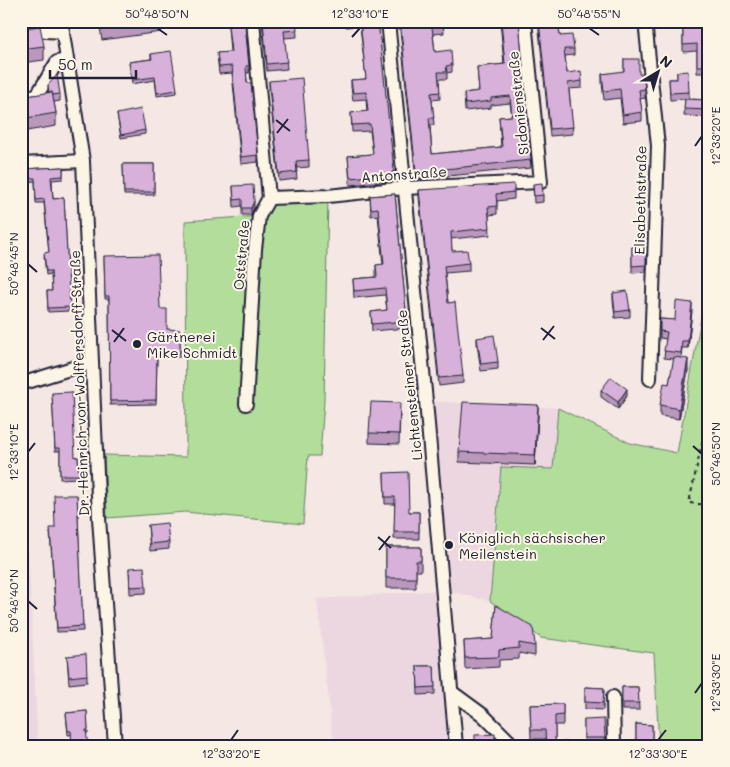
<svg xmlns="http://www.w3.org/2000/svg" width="730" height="767" font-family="Mali,sans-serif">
	<rect width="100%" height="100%" fill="#f5e7e3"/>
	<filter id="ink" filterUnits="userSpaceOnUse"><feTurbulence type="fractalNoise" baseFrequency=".02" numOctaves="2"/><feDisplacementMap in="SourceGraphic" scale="10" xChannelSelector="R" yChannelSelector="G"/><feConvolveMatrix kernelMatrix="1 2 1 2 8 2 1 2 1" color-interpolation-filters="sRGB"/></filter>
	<g filter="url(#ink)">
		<!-- built -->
		<g fill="#ecd7e0">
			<path d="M 426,401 L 558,408 L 554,470 L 501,467 L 490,601 L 443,590 L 456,746 L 334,746 L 317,599 L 442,590 Z"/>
			<path d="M 21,402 L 38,746 L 21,746 Z"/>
		</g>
		<!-- green -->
		<g fill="#b2dd9a" stroke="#6a806a">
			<path d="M 328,196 L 324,401 L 320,456 L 308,456 L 303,524 L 185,512 L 107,518 L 104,455 L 186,457 L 185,221 L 259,216 L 269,198 Z"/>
			<path d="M 709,273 L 709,746 L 659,746 L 654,653 L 541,638 L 490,601 L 501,467 L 553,469 L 558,408 L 630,443 L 677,453 Z"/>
		</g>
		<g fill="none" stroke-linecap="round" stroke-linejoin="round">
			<defs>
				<g id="minor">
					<path d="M 61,21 L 83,161 L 99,518 L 115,746"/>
					<path d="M 388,21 L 426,401 L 456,746"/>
					<path d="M 645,21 L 658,146 L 650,379"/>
					<path d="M 21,30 C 35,28 48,33 63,31"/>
					<path d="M 21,98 L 37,95 L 57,62 L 67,60"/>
					<path d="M 21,164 L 83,161"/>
					<path d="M 269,198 L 328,196 L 404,188 L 541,182 L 525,21"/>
					<path d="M 21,384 L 92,362"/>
					<path d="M 246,404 L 255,249 L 259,216 L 269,198 L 253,21"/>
					<path d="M 453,693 L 483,715 L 514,746"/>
					<path d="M 613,697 L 614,746"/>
				</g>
			</defs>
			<!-- minor casing -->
			<use href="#minor" stroke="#22223b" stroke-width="16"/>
			<!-- path -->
			<path stroke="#22223b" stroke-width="2" stroke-dasharray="4 4" stroke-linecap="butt" d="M 709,410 L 689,503 L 709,505"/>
			<!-- minor -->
			<use href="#minor" stroke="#fcf5e5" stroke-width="12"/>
		</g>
		<!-- wall -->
		<g fill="#b998bb" stroke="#22223b">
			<path d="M 99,21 L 161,21 L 161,32 L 102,40 Z"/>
			<path d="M 262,21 L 296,21 L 297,37 L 284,38 L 287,69 L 267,71 Z"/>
			<path d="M 346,21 L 378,21 L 394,177 L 391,181 L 350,185 L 348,156 L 373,154 L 370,131 L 352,132 L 351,113 L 367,112 L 366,99 L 353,100 L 351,87 L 351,80 L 366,79 L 360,26 L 346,27 Z"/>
			<path d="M 399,21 L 443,21 L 444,33 L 433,34 L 435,52 L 452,65 L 452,72 L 447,73 L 447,79 L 439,79 L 440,99 L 432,100 L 434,125 L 430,125 L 432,154 L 501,147 L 499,117 L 512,116 L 510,103 L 491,105 L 491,108 L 465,111 L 464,93 L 479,91 L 477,67 L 504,64 L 500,21 L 519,21 L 531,168 L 416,179 Z"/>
			<path d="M 538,21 L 558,21 L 560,36 L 574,49 L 574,55 L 565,56 L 567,73 L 582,81 L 582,88 L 569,89 L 573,134 L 550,136 Z"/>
			<path d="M 709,25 L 709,73 L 697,73 L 697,51 L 683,52 L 683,26 Z"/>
			<path d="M 228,26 L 249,66 L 249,73 L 246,73 L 258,155 L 258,162 L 241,164 L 232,73 L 219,74 L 217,53 L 230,52 Z"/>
			<path d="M 21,29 L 44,46 L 44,60 L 21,63 Z"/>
			<path d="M 151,54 L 177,90 L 177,93 L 157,96 L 155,80 L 132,84 L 129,62 L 151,59 Z"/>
			<path d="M 624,59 L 639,74 L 645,89 L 645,98 L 640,99 L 642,112 L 642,121 L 623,123 L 620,98 L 604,100 L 602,83 L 602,74 L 624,72 Z"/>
			<path d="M 677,72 L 689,92 L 689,99 L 709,100 L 709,117 L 684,116 L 685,99 L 670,100 L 669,79 L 677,79 Z"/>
			<path d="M 269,81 L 309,160 L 309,167 L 296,168 L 297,179 L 279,181 L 269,88 Z"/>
			<path d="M 48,85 L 60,94 L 60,101 L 54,102 L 56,113 L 56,126 L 21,132 L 21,97 L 48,93 Z"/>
			<path d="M 117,114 L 145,130 L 145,134 L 121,138 Z"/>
			<path d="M 123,164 L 154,164 L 154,195 L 124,195 Z"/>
			<path d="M 63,167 L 63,179 L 52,180 L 53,199 L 64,198 L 70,311 L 48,312 L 47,291 L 52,291 L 51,274 L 46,275 L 44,256 L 49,252 L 44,203 L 36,203 L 35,181 L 21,182 L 21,169 Z"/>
			<path d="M 533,184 L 543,195 L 543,202 L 534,203 Z"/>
			<path d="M 233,186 L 254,208 L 251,215 L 242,215 L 242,206 L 234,207 Z"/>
			<path d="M 419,190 L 514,192 L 514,199 L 497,201 L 497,214 L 489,215 L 490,235 L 451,239 L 452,251 L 469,263 L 469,271 L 445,273 L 448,303 L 463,376 L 463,383 L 439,386 L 419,197 Z"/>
			<path d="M 395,194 L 407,321 L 407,328 L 372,331 L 371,312 L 387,310 L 385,295 L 354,298 L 353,279 L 376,277 L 376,265 L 383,265 L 378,215 L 371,216 L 370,196 Z"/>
			<path d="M 632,247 L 646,247 L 646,272 L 632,273 Z"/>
			<path d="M 104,256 L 160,309 L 167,329 L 180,333 L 180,357 L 157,357 L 156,404 L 110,405 L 109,299 L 105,299 Z"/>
			<path d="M 613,293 L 630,310 L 630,317 L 615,318 L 613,300 Z"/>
			<path d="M 692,310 L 688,348 L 682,348 L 681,358 L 688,370 L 679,419 L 660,416 L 660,405 L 669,384 L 674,359 L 664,358 L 666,339 L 660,338 L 660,319 L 675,320 Z"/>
			<path d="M 477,338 L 498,362 L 498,369 L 481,371 L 477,344 Z"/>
			<path d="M 601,390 L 627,396 L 618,409 L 601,397 Z"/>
			<path d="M 52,393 L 75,457 L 78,457 L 79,478 L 60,479 L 60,451 L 55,451 Z"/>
			<path d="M 400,414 L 399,444 L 369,443 L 369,433 Z"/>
			<path d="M 538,415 L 535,465 L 459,462 L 459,452 Z"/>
			<path d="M 384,473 L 409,512 L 419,512 L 419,539 L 394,539 L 395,504 L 385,504 Z"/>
			<path d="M 77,495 L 83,631 L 57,632 L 50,532 L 55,528 Z"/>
			<path d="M 148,525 L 169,542 L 169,549 L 150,551 Z"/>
			<path d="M 386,547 L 421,547 L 421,571 L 416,571 L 416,588 L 386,588 Z"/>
			<path d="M 129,568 L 146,586 L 146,593 L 130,594 Z"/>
			<path d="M 496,605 L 535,646 L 535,656 L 519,653 L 519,659 L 499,660 L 499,667 L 465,669 L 464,641 L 493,639 Z"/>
			<path d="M 67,656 L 87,675 L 87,682 L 69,684 Z"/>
			<path d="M 417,666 L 434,666 L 435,694 L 418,695 Z"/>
			<path d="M 585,687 L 604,688 L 603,710 L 585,709 Z"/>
			<path d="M 622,687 L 638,687 L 639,710 L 622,710 Z"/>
			<path d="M 563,704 L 563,725 L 555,725 L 555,743 L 568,746 L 546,746 L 545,739 L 531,739 L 530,705 Z"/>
			<path d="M 87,711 L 88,733 L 68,735 L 66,713 Z"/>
			<path d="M 584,720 L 605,738 L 605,745 L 584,745 Z"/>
			<path d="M 636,724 L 652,725 L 652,746 L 636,746 Z"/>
		</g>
		<!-- shaded-wall -->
		<g fill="#967c99" stroke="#22223b">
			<path d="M 394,170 L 394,177 L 391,181 L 391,174 Z"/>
			<path d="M 254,201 L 254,208 L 251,215 L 251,208 Z"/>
			<path d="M 692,303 L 692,310 L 688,348 L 688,341 Z"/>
			<path d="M 688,359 L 688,370 L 679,419 L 679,409 Z"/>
			<path d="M 627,389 L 627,396 L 618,409 L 618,402 Z"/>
			<path d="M 538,405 L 538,415 L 535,465 L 535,455 Z"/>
		</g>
		<!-- building -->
		<g fill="#d7b1da" stroke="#22223b">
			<path d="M 100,21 L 161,21 L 161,22 L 102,30 Z"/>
			<path d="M 263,21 L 296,21 L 297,30 L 284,31 L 287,62 L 267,64 Z"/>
			<path d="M 360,21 L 378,21 L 394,170 L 391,174 L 350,178 L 348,156 L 373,154 L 370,124 L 352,125 L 351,113 L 368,111 L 366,92 L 353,93 L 351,80 L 366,79 Z"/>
			<path d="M 400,21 L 443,21 L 444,26 L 432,27 L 435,52 L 451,50 L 452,65 L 446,66 L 447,72 L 438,72 L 440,92 L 431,93 L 434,118 L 429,118 L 432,154 L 502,147 L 499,117 L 512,116 L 510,96 L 491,98 L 491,101 L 465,104 L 464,93 L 479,91 L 477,67 L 505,64 L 501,21 L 519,21 L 531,160 L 416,172 Z"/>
			<path d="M 539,21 L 558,21 L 560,36 L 572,35 L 574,49 L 564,49 L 567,73 L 581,71 L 582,81 L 568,83 L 573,127 L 550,129 Z"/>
			<path d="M 245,24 L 249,66 L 246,66 L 247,83 L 251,83 L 258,155 L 241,157 L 232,66 L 219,67 L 217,53 L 231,52 L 228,26 Z"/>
			<path d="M 709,25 L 709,66 L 697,66 L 697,44 L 683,45 L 683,26 Z"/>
			<path d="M 40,26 L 44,46 L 21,49 L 21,29 Z"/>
			<path d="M 171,51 L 177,90 L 157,93 L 155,77 L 132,80 L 129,62 L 152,59 L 151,54 Z"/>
			<path d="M 624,59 L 639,59 L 639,74 L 643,74 L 645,89 L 639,90 L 642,112 L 623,115 L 620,89 L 604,91 L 602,74 L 624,71 Z"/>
			<path d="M 688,71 L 689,92 L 670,93 L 669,79 L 677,79 L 677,72 Z"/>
			<path d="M 57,75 L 60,94 L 53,95 L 52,92 L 49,92 L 48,85 Z"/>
			<path d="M 302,78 L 309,160 L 296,161 L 297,172 L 279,174 L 269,81 Z"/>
			<path d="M 52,92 L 56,113 L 21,119 L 21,97 Z"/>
			<path d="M 685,99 L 709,100 L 709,110 L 684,109 Z"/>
			<path d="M 141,109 L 145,130 L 121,135 L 117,114 Z"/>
			<path d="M 123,164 L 154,164 L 154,192 L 124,192 Z"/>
			<path d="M 63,167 L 63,176 L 51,177 L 53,199 L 64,198 L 70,307 L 48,308 L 47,291 L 52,291 L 51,271 L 46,271 L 44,253 L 49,252 L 44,199 L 36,200 L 35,178 L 21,179 L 21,169 Z"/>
			<path d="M 542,183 L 543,195 L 534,196 L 533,184 Z"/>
			<path d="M 514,184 L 514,192 L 496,194 L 497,206 L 488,207 L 490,228 L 451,232 L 452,251 L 467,250 L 469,263 L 444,266 L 448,303 L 455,302 L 463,376 L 439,378 L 419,190 Z"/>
			<path d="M 253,185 L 254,201 L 251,208 L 242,208 L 242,199 L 234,200 L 233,186 Z"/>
			<path d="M 395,194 L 407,321 L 372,324 L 371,312 L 387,310 L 385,288 L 354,291 L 353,279 L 377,277 L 376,265 L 384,264 L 378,208 L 371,209 L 370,196 Z"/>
			<path d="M 632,247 L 646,247 L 646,265 L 632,266 Z"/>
			<path d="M 158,255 L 160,309 L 167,309 L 167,329 L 180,330 L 180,353 L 157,353 L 156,400 L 110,401 L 109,296 L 105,296 L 104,256 Z"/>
			<path d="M 627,291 L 630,310 L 615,312 L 613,293 Z"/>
			<path d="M 676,301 L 692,303 L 688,341 L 682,341 L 681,353 L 664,351 L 667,332 L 660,331 L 660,319 L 675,320 Z"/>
			<path d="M 494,335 L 498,362 L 481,364 L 477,338 Z"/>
			<path d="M 674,357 L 688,359 L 679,409 L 660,405 L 664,383 L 669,384 Z"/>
			<path d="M 611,377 L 627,389 L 618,402 L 601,390 Z"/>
			<path d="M 72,392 L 75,457 L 78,457 L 79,475 L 60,475 L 60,448 L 55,448 L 52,393 Z"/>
			<path d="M 371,402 L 400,403 L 399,434 L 369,433 Z"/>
			<path d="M 463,402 L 538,405 L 535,455 L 459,452 Z"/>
			<path d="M 408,472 L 409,512 L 419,512 L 419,532 L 394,532 L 395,497 L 385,497 L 384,473 Z"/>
			<path d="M 54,495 L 77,495 L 83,626 L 57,628 L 50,528 L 55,528 Z"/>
			<path d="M 167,523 L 169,542 L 150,544 L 148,525 Z"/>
			<path d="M 386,547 L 421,547 L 421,561 L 416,561 L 416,578 L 386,578 Z"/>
			<path d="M 144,567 L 146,586 L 130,587 L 129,568 Z"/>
			<path d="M 496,605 L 533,627 L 535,646 L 519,643 L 519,648 L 499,650 L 499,657 L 465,658 L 464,641 L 493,639 Z"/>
			<path d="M 86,654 L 87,675 L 69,677 L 67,656 Z"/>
			<path d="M 417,666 L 434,666 L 435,687 L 418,688 Z"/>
			<path d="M 585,687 L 604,688 L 603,703 L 585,702 Z"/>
			<path d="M 622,687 L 638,687 L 639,703 L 622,703 Z"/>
			<path d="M 563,704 L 563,715 L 555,716 L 555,743 L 567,742 L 568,746 L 546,746 L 545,730 L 531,730 L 530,705 Z"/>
			<path d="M 87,711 L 88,730 L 86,730 L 88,746 L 72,746 L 71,731 L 68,731 L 66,713 Z"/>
			<path d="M 604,719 L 605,738 L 584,738 L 584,720 Z"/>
			<path d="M 636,724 L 652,725 L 652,742 L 636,742 Z"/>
			<path d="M 495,734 L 495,746 L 475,746 L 475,735 Z"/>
		</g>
	</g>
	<!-- ticks -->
	<path fill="none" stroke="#22223b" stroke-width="2" d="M 157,28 L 167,35M 589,28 L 599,35M 352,37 L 360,28M 276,120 L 290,131M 277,133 L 288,119M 695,146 L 702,136M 28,264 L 37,272M 541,328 L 555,339M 112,330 L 126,341M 543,340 L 554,326M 114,342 L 124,328M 693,446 L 702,454M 28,452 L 35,443M 378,537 L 391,548M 379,550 L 390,536M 28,601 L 37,609M 695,693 L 702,683M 231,740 L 238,730M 658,740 L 666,730"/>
	<!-- markers -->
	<g fill="#22223b" stroke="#fcf5e5" stroke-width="2">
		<circle cx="137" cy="344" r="5"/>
		<circle cx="449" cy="545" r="5"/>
	</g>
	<g text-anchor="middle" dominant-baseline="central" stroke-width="4" stroke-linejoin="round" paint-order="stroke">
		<!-- street labels -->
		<g font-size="14" fill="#22223b" stroke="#fcf5e5">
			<text transform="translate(518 103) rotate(-96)">Sidonienstraße</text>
			<text transform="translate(404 174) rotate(-4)">Antonstraße</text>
			<text transform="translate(640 200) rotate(-89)">Elisabethstraße</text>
			<text transform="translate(241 255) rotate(-85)">Oststraße</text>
			<text transform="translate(79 383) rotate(-92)">Dr.-Heinrich-von-Wolffersdorff-Straße</text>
			<text transform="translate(409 385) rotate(-96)">Lichtensteiner Straße</text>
		</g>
		<!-- poi labels -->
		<g font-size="14" fill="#22223b" stroke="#fcf5e5" text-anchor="start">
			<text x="147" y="336">Gärtnerei<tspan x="147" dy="16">Mike Schmidt</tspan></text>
			<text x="459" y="537">Königlich sächsischer<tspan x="459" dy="16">Meilenstein</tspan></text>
		</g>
	</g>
	<!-- margin -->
	<rect width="730" height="767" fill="none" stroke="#fcf5e5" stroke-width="55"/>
	<!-- north arrow -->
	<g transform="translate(658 72) rotate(38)" stroke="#fcf5e5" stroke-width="4" paint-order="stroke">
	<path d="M0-4L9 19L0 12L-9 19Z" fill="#22223b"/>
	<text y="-8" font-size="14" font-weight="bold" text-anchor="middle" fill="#22223b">N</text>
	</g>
	<!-- scale -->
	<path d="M50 70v8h86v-8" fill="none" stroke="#22223b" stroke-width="2.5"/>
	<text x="58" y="70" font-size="15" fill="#22223b" stroke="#fcf5e5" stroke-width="4" paint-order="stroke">50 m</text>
	<rect x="28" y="28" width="674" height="712" fill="none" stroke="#22223b" stroke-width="2"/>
	<g font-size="12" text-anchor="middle" fill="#22223b">
		<text x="157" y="18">50°48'50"N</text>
		<text x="360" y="18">12°33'10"E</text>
		<text x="589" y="18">50°48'55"N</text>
		<text transform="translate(716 136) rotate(-90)" y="4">12°33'20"E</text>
		<text transform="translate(14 264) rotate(-90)" y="4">50°48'45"N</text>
		<text transform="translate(14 452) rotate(-90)" y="4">12°33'10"E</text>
		<text transform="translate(716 454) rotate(-90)" y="4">50°48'50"N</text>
		<text transform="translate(14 601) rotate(-90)" y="4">50°48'40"N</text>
		<text transform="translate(716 683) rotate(-90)" y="4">12°33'30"E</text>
		<text x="231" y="758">12°33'20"E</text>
		<text x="658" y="758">12°33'30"E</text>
	</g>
</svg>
